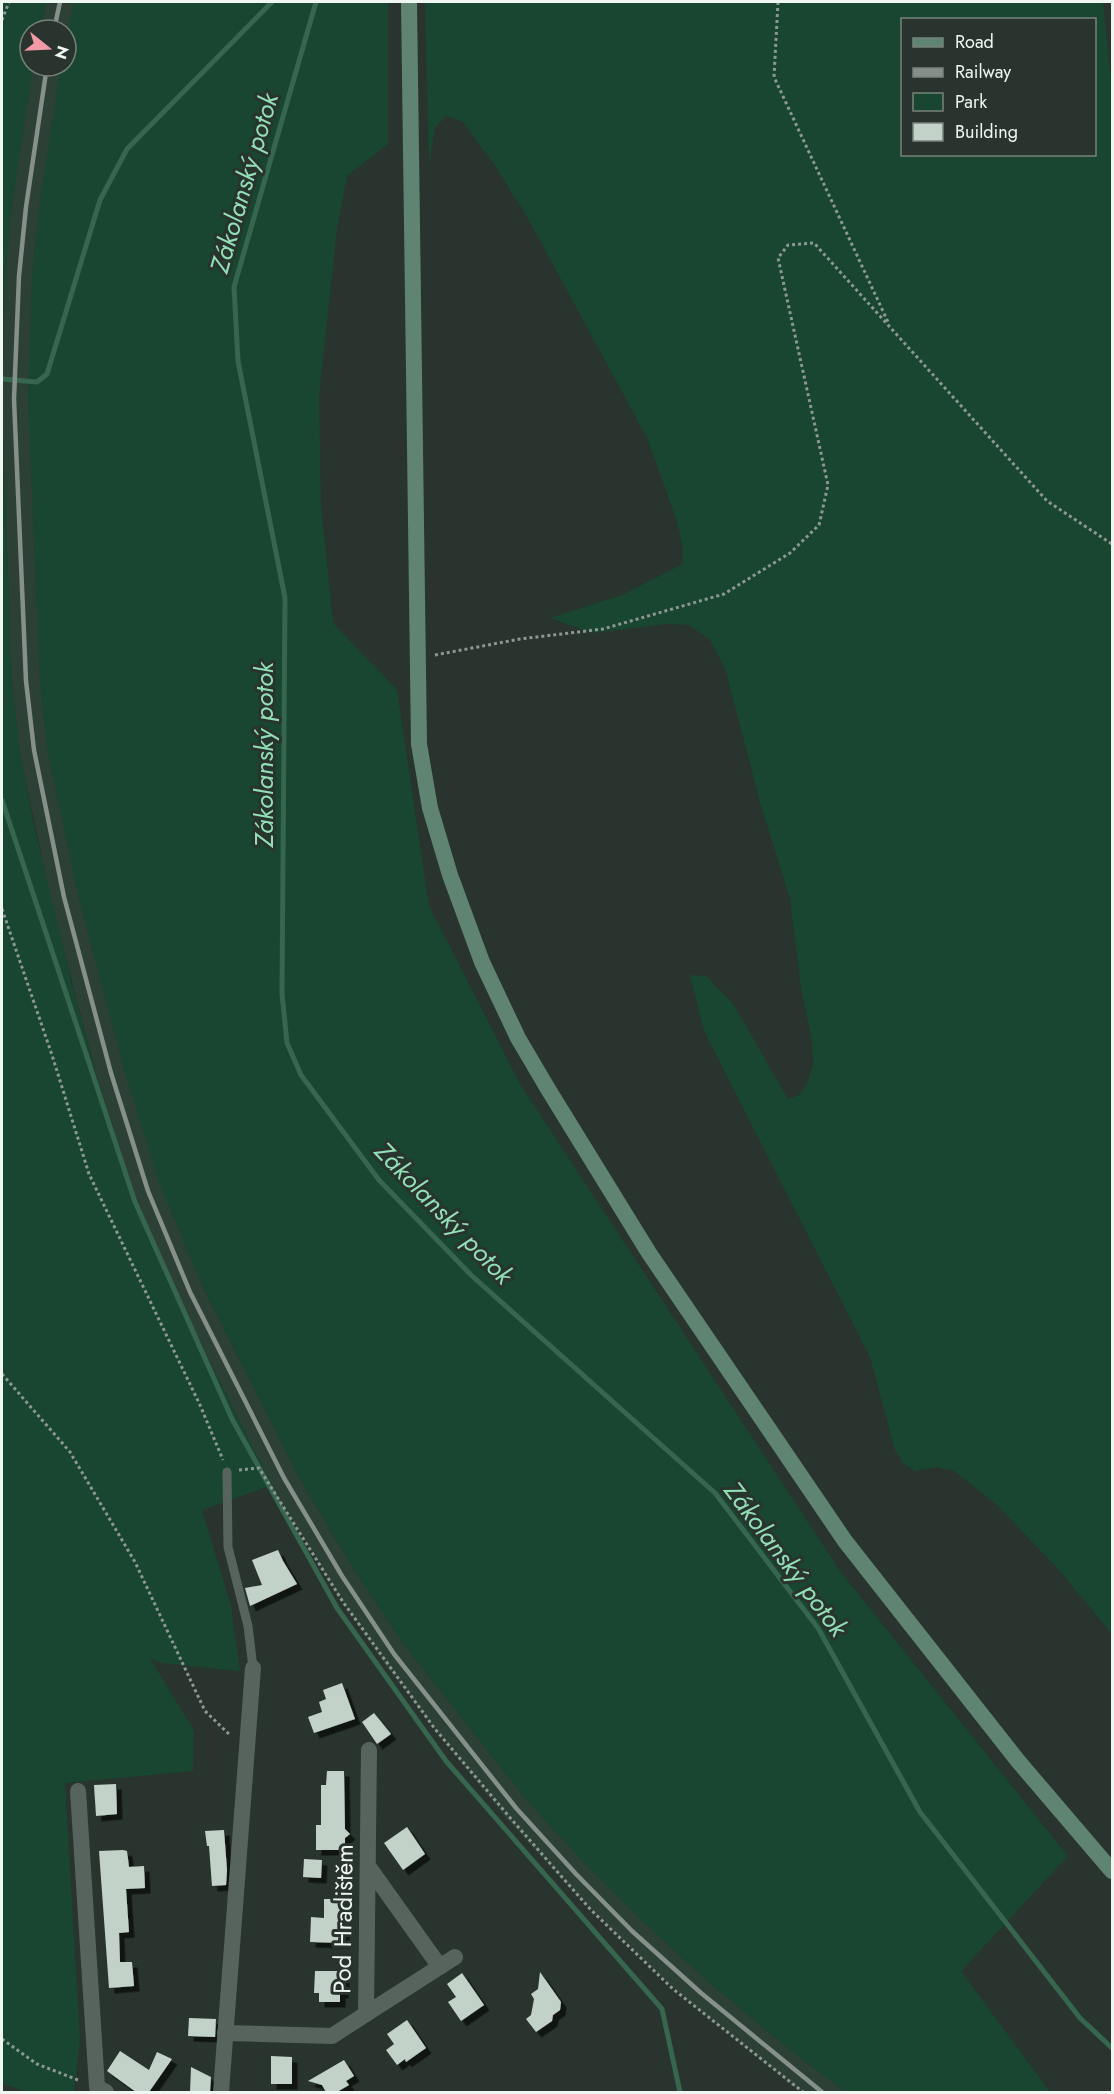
<svg xmlns="http://www.w3.org/2000/svg" width="1114" height="2094" font-family="Jost,sans-serif">
	<defs>
		<filter id="shadow"><feDropShadow dx="5.5" dy="5.5" stdDeviation="0" flood-color="#0009"/></filter>
	</defs>
	<rect width="100%" height="100%" fill="#28342d"/>
	<!-- built -->
	<g fill="#2d4036">
		<path d="M 46,2 L 74,2 L 66,40 L 66,30 L 40,30 Z"/>
		<path d="M 33,66 L 61,66 L 39,209 L 32,277 L 28,399 L 40,680 L 47,748 L 78,894 L 124,1069 L 161,1186 L 203,1287 L 296,1472 L 353,1568 L 405,1646 L 526,1799 L 586,1865 L 642,1921 L 710,1983 L 785,2046 L 846,2092 L 800,2092 L 692,2004 L 623,1941 L 566,1884 L 505,1817 L 443,1740 L 383,1662 L 330,1583 L 272,1485 L 178,1298 L 135,1195 L 97,1077 L 51,900 L 20,753 L 12,682 L 2,414 L 5,275 L 12,205 Z"/>
	</g>
	<!-- green -->
	<g fill="#194631" fill-rule="evenodd">
		<path d="M 2,2 L 46,2 L 40,30 L 30,30 L 30,66 L 33,66 L 12,205 L 5,275 L 2,388 Z"/>
		<path d="M 74,2 L 388,2 L 388,144 L 347,176 L 337,229 L 319,396 L 321,504 L 333,623 L 397,690 L 429,906 L 520,1084 L 840,1571 L 1068,1856 L 961,1971 L 1050,2092 L 846,2092 L 785,2046 L 710,1983 L 642,1921 L 586,1865 L 526,1799 L 405,1646 L 353,1568 L 296,1472 L 203,1287 L 160,1186 L 124,1069 L 78,894 L 47,748 L 40,680 L 28,399 L 32,277 L 39,209 L 59,77 L 61,66 L 66,66 L 66,40 Z"/>
		<path d="M 425,2 L 1103,2 L 1112,89 L 1112,1634 L 1059,1570 L 996,1504 L 954,1471 L 936,1467 L 915,1471 L 903,1463 L 895,1450 L 870,1357 L 704,1031 L 690,975 L 706,976 L 734,1005 L 788,1099 L 799,1095 L 807,1084 L 813,1065 L 812,1041 L 801,988 L 790,899 L 760,802 L 725,668 L 710,640 L 689,625 L 667,624 L 592,633 L 550,618 L 622,595 L 683,564 L 683,549 L 677,521 L 647,438 L 525,213 L 494,164 L 463,122 L 446,116 L 435,128 L 429,163 ZM 902,20 L 1094,20 L 1094,154 L 902,154 Z"/>
		<path d="M 2,414 L 12,682 L 20,753 L 36,834 L 72,984 L 97,1077 L 135,1195 L 178,1298 L 272,1485 L 202,1510 L 231,1606 L 240,1671 L 161,1663 L 150,1658 L 194,1731 L 193,1771 L 65,1783 L 80,2039 L 74,2092 L 29,2092 L 2,2084 Z"/>
	</g>
	<g fill="none" stroke-linecap="round" stroke-linejoin="round">
		<!-- stream -->
		<g stroke="#36664e" stroke-width="5">
			<path d="M 316,2 L 234,287 L 238,361 L 285,598 L 282,994 L 287,1043 L 301,1075 L 379,1180 L 471,1275 L 715,1493 L 818,1628 L 920,1812 L 1080,2018 L 1112,2048"/>
			<path d="M 2,379 L 37,382 L 47,374 L 100,200 L 127,149 L 272,2"/>
			<path d="M 2,800 L 135,1202 L 232,1419 L 337,1608 L 446,1761 L 662,2009 L 680,2092"/>
		</g>
	</g>
	<!-- building -->
	<g fill="#c3d2c9" filter="url(#shadow)">
		<path d="M 278,1550 L 283,1561 L 297,1584 L 250,1606 L 245,1588 L 262,1585 L 252,1560 Z"/>
		<path d="M 342,1683 L 355,1719 L 314,1733 L 308,1717 L 322,1712 L 319,1702 L 326,1699 L 323,1690 Z"/>
		<path d="M 374,1713 L 391,1734 L 377,1744 L 362,1722 Z"/>
		<path d="M 327,1771 L 344,1771 L 345,1829 L 350,1834 L 345,1838 L 345,1850 L 316,1850 L 316,1825 L 321,1825 L 321,1785 L 326,1785 Z"/>
		<path d="M 116,1784 L 117,1814 L 96,1816 L 94,1785 Z"/>
		<path d="M 407,1827 L 425,1854 L 403,1870 L 384,1843 Z"/>
		<path d="M 224,1830 L 227,1870 L 226,1885 L 212,1886 L 209,1846 L 207,1846 L 205,1831 Z"/>
		<path d="M 123,1850 L 127,1851 L 129,1867 L 144,1866 L 145,1888 L 126,1889 L 129,1932 L 119,1933 L 120,1962 L 132,1962 L 134,1986 L 109,1988 L 99,1851 Z"/>
		<path d="M 304,1859 L 322,1860 L 321,1878 L 303,1877 Z"/>
		<path d="M 324,1899 L 344,1899 L 344,1943 L 310,1942 L 311,1917 L 324,1918 Z"/>
		<path d="M 315,1971 L 344,1971 L 343,1993 L 340,1993 L 340,2002 L 319,2002 L 319,1993 L 314,1993 Z"/>
		<path d="M 540,1972 L 561,2002 L 560,2010 L 553,2015 L 552,2021 L 536,2032 L 526,2019 L 531,2015 L 534,1999 L 531,1994 L 538,1989 Z"/>
		<path d="M 462,1973 L 484,2005 L 461,2021 L 448,2002 L 456,1997 L 447,1984 Z"/>
		<path d="M 189,2018 L 216,2019 L 215,2037 L 188,2036 Z"/>
		<path d="M 407,2020 L 426,2048 L 406,2062 L 405,2059 L 397,2065 L 386,2050 L 394,2044 L 387,2034 Z"/>
		<path d="M 120,2051 L 149,2070 L 157,2052 L 172,2059 L 149,2092 L 136,2092 L 107,2071 Z"/>
		<path d="M 271,2056 L 292,2057 L 292,2084 L 271,2084 Z"/>
		<path d="M 344,2060 L 354,2076 L 346,2081 L 349,2085 L 337,2092 L 326,2092 L 322,2085 L 308,2081 Z"/>
		<path d="M 191,2067 L 211,2077 L 210,2092 L 190,2092 Z"/>
	</g>
	<g fill="none" stroke-linecap="round" stroke-linejoin="round">
		<!-- path -->
		<g stroke="#8e9892" stroke-width="3" stroke-dasharray="3 3" stroke-linecap="butt">
			<path d="M 778,2 L 774,77 L 888,322"/>
			<path d="M 2,20 L 9,2"/>
			<path d="M 435,655 L 520,639 L 603,629 L 724,594 L 790,553 L 819,525 L 828,485 L 778,258 L 788,245 L 814,243 L 1047,501 L 1112,544"/>
			<path d="M 2,909 L 52,1055 L 89,1174 L 200,1405 L 223,1460"/>
			<path d="M 2,1374 L 70,1452 L 135,1562 L 205,1711 L 231,1736"/>
			<path d="M 239,1470 L 259,1468 L 343,1602 L 435,1729 L 512,1820 L 591,1910 L 673,1989 L 803,2092"/>
			<path d="M 2,2039 L 37,2064 L 78,2080"/>
		</g>
		<!-- service -->
		<path stroke="#57645d" stroke-width="9" d="M 227,1472 L 228,1547 L 248,1626 L 253,1668"/>
		<!-- minor -->
		<g stroke="#57645d" stroke-width="16">
			<path d="M 78,1791 L 97,2087 L 106,2092"/>
			<path d="M 368,1866 L 440,1967"/>
			<path d="M 366,2014 L 455,1957"/>
			<path d="M 225,2033 L 332,2036 L 366,2014 L 369,1750"/>
			<path d="M 221,2092 L 253,1668"/>
		</g>
		<!-- secondary -->
		<path stroke="#5f8471" stroke-width="16" d="M 409,2 L 419,744 L 430,808 L 450,875 L 482,962 L 518,1038 L 548,1089 L 649,1253 L 845,1541 L 1018,1761 L 1112,1871"/>
		<!-- rail -->
		<g stroke="#86908a" stroke-width="4.5">
			<path d="M 54,30 L 60,2"/>
			<path d="M 47,66 L 26,207 L 19,276 L 14,399 L 26,681 L 34,750 L 64,897 L 111,1073 L 148,1191 L 190,1292 L 284,1478 L 342,1576 L 394,1654 L 516,1808 L 576,1874 L 632,1931 L 701,1993 L 822,2092"/>
		</g>
	</g>
	<g text-anchor="middle" dominant-baseline="central" stroke-width="6" stroke-linejoin="round" paint-order="stroke">
		<!-- street labels -->
		<g font-size="24" fill="#eff7f2" stroke="#28342d">
			<text transform="translate(343 1919) rotate(-89)">Pod Hradištěm</text>
		</g>
		<!-- water labels -->
		<g font-size="26" font-style="italic" fill="#92dfb6" stroke="#28342d">
			<text transform="translate(244 183) rotate(-74)">Zákolanský potok</text>
			<text transform="translate(264 755) rotate(-90)">Zákolanský potok</text>
			<text transform="translate(444 1213) rotate(46)">Zákolanský potok</text>
			<text transform="translate(786 1559) rotate(53)">Zákolanský potok</text>
		</g>
	</g>
	<!-- border -->
	<rect width="1114" height="2094" fill="none" stroke="#eff7f2" stroke-width="6"/>
	<!-- legend -->
	<rect x="901" y="18" width="195" height="138" fill="#28342d" stroke="#78827c" stroke-width="1.5"/>
	<rect x="913" y="38" width="30" height="9" fill="#5f8471" stroke="#78827c" stroke-width="1.5"/>
	<text x="955" y="48" font-size="18" fill="#eff7f2">Road</text>
	<rect x="913" y="68" width="30" height="9" fill="#86908a" stroke="#78827c" stroke-width="1.5"/>
	<text x="955" y="78" font-size="18" fill="#eff7f2">Railway</text>
	<rect x="913" y="93" width="30" height="18" fill="#194631" stroke="#78827c" stroke-width="1.5"/>
	<text x="955" y="108" font-size="18" fill="#eff7f2">Park</text>
	<rect x="913" y="123" width="30" height="18" fill="#c3d2c9" stroke="#78827c" stroke-width="1.5"/>
	<text x="955" y="138" font-size="18" fill="#eff7f2">Building</text>
	<!-- north arrow -->
	<g transform="translate(48 48) rotate(108)"><circle r="28" fill="#28342d" stroke="#78827c" stroke-width="1.5"/>
	<path d="M0-4.5L10 22L0 15L-10 22Z" fill="#f39aa7"/>
	<text y="-9" font-size="16" font-weight="bold" text-anchor="middle" fill="#eff7f2">N</text>
	</g>
</svg>
